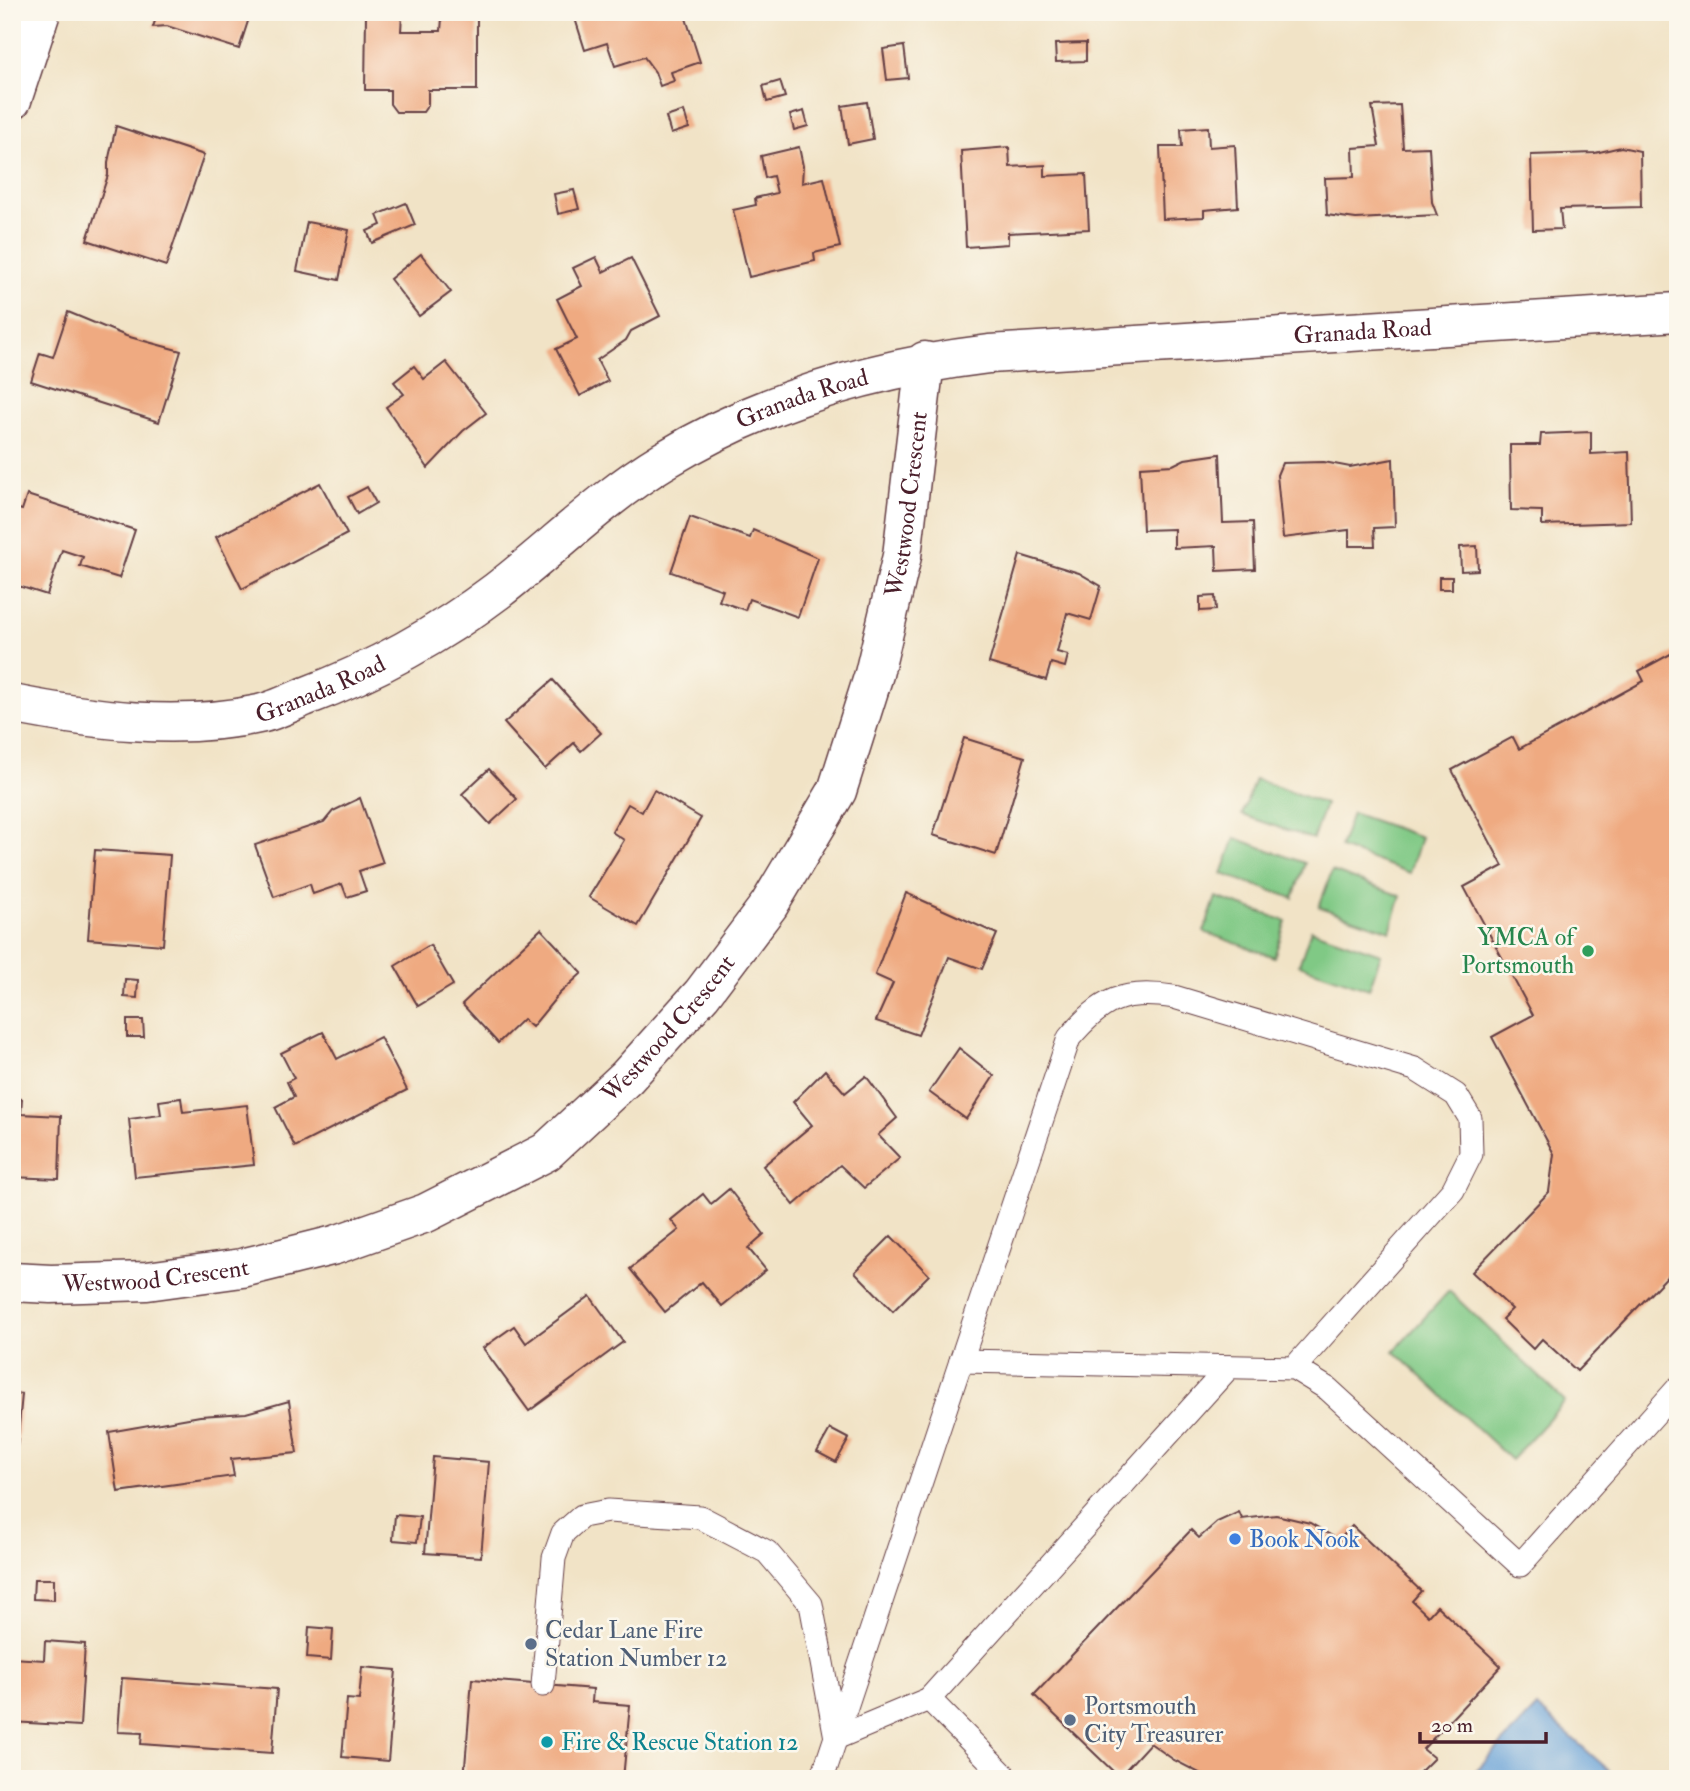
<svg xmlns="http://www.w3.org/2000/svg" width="1690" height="1791" font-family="'IM FELL Double Pica',serif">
	<rect width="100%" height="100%" fill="#fbf7ec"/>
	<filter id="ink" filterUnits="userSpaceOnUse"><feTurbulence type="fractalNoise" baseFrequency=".0143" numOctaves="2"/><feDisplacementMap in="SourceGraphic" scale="14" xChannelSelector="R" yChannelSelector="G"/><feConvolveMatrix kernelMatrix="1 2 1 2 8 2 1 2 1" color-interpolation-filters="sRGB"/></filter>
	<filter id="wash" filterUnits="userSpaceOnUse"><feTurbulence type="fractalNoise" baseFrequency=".00686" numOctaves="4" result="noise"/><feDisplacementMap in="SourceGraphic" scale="28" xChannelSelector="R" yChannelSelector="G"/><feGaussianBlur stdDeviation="1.57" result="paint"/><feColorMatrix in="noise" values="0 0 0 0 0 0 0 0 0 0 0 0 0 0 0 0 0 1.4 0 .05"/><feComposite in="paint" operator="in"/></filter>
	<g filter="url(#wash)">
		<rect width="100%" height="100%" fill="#f1e3c6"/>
		<!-- green -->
		<g fill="#80c985" stroke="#657458" stroke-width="2">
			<path d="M 1255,779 L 1325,804 L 1313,839 L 1242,815 Z"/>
			<path d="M 1352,813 L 1421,837 L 1410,873 L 1340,848 Z"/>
			<path d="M 1235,838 L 1305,863 L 1293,898 L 1222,874 Z"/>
			<path d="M 1332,871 L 1401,896 L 1390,931 L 1319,907 Z"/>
			<path d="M 1216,897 L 1286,921 L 1274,957 L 1204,932 Z"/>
			<path d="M 1311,930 L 1381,954 L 1369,989 L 1299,965 Z"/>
			<path d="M 1449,1291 L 1565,1401 L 1511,1460 L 1394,1351 Z"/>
		</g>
		<!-- water -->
		<path fill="#68a1d7" stroke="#596081" stroke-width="2" d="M 1537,1707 L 1619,1779 L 1468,1779 Z"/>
		<g id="blocks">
			<!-- building -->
			<g fill="#efaa81">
				<path d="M 158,12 L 251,12 L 239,49 L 167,26 L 153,27 Z"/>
				<path d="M 573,12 L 684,12 L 700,62 L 671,72 L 674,81 L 660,86 L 655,72 L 644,57 L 615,66 L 607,43 L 585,50 Z"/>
				<path d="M 366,14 L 402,14 L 401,31 L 441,31 L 442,18 L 477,19 L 477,90 L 428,90 L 428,105 L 423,112 L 396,112 L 390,104 L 390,90 L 365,90 Z"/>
				<path d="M 1086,43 L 1086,61 L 1056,62 L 1055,44 Z"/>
				<path d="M 904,46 L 908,78 L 887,80 L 883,49 Z"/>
				<path d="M 780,81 L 785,97 L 767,102 L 763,86 Z"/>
				<path d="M 867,102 L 873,139 L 848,144 L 842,106 Z"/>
				<path d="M 1400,105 L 1403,148 L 1429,147 L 1432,202 L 1437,215 L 1356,219 L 1327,215 L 1325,178 L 1354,177 L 1353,148 L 1379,146 L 1372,106 Z"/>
				<path d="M 684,111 L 689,128 L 671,134 L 666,117 Z"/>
				<path d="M 804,111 L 808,126 L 794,130 L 790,115 Z"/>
				<path d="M 116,126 L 204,155 L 166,266 L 87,240 L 108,175 L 108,162 Z"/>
				<path d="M 1208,127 L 1209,147 L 1235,145 L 1238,207 L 1204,210 L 1204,217 L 1163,219 L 1160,147 L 1182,147 L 1181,129 Z"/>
				<path d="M 799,147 L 803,166 L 802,183 L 824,178 L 840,247 L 814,253 L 815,261 L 749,277 L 733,210 L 756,205 L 755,198 L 777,193 L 773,176 L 765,178 L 761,156 Z"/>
				<path d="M 1009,147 L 1010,167 L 1045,165 L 1045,176 L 1086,174 L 1089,229 L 1008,233 L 1008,244 L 966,247 L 961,151 Z"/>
				<path d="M 1621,147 L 1640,151 L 1641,207 L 1560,209 L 1562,229 L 1533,230 L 1531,155 L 1595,153 Z"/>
				<path d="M 574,190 L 579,209 L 558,214 L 554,194 Z"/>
				<path d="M 406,203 L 415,225 L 372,243 L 367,231 L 381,225 L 377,215 Z"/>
				<path d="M 307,222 L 349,230 L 339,280 L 297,271 Z"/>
				<path d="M 421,254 L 451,292 L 419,316 L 390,279 Z"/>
				<path d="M 596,257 L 603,272 L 631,258 L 660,316 L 631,331 L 626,340 L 597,360 L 608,381 L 580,396 L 556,349 L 577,339 L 557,299 L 582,286 L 573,268 Z"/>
				<path d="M 68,312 L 126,336 L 181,351 L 159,422 L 31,381 L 40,353 L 53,357 Z"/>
				<path d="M 446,362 L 486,413 L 463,431 L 428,468 L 386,407 L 404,394 L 394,382 L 414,366 L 424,379 Z"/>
				<path d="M 1591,432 L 1591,454 L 1629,452 L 1631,522 L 1542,525 L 1542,511 L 1511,510 L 1510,445 L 1540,445 L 1541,434 Z"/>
				<path d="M 1220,454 L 1223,523 L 1253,522 L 1255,569 L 1217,571 L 1216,546 L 1174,548 L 1174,529 L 1143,530 L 1140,467 L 1173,465 L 1185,459 Z"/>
				<path d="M 1393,459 L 1395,527 L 1374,528 L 1375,546 L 1349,546 L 1349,530 L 1283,538 L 1277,475 L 1282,463 L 1324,462 L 1350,467 Z"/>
				<path d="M 320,483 L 347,534 L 242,589 L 216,537 Z"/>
				<path d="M 367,487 L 376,503 L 357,514 L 348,497 Z"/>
				<path d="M 27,495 L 135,530 L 119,578 L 80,566 L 83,557 L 62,550 L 47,595 L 12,584 L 12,507 L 22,510 Z"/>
				<path d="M 690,517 L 750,538 L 753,530 L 818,558 L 798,617 L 749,599 L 745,610 L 719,601 L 723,590 L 671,572 Z"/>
				<path d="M 1477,546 L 1478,570 L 1461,571 L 1460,547 Z"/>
				<path d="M 1020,555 L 1079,573 L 1101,586 L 1091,620 L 1067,613 L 1057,652 L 1068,655 L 1065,667 L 1051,663 L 1046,680 L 989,663 Z"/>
				<rect x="1439" y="577" width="13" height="12"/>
				<path d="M 1215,596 L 1216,610 L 1200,611 L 1200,597 Z"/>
				<path d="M 1678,650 L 1678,1103 L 1674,1106 L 1678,1114 L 1678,1265 L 1577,1371 L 1542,1339 L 1533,1349 L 1502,1319 L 1512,1309 L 1472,1272 L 1549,1192 L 1554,1154 L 1492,1037 L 1533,1015 L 1464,887 L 1503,866 L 1452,770 L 1513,737 L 1519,749 L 1644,681 L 1639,671 Z"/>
				<path d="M 553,680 L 601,733 L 581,751 L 574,743 L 545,769 L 504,723 Z"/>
				<path d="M 964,738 L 1025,757 L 996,855 L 933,835 Z"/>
				<path d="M 489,769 L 517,799 L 490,824 L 462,794 Z"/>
				<path d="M 654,790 L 701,818 L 638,926 L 589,897 L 624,840 L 612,832 L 628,804 L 642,812 Z"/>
				<path d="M 360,798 L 383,863 L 359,871 L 366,891 L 347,897 L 342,884 L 313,894 L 310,884 L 274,897 L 255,845 L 324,822 L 333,811 Z"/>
				<path d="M 95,850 L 170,855 L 163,945 L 88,939 Z"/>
				<path d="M 906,893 L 997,934 L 982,969 L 949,957 L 918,1035 L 876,1021 L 893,983 L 875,975 Z"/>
				<path d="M 541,929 L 582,973 L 559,994 L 532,1027 L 523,1019 L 498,1043 L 462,1004 Z"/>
				<path d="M 430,945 L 453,985 L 418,1006 L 395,966 Z"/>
				<path d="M 125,979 L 138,980 L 137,998 L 124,997 Z"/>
				<path d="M 127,1020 L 143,1020 L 144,1037 L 127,1037 Z"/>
				<path d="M 323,1032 L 337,1059 L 380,1037 L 407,1090 L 295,1147 L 275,1107 L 294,1097 L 287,1082 L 294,1078 L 281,1053 Z"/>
				<path d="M 959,1048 L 994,1076 L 966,1119 L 929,1092 Z"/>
				<path d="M 825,1070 L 845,1093 L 866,1076 L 897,1118 L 878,1135 L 900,1158 L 864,1188 L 840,1165 L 794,1205 L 763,1166 L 812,1125 L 793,1102 Z"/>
				<path d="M 12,1098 L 22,1099 L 21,1114 L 61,1116 L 59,1179 L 12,1177 Z"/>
				<path d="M 181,1098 L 183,1112 L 247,1105 L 254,1165 L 135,1177 L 129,1119 L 161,1115 L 159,1101 Z"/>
				<path d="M 729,1189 L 764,1234 L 748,1248 L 766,1270 L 722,1306 L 702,1282 L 665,1312 L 630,1269 L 679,1230 L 671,1220 L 703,1194 L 711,1204 Z"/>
				<path d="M 891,1236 L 929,1275 L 893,1311 L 855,1272 Z"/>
				<path d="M 590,1296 L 623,1342 L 529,1411 L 483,1348 L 514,1326 L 526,1343 Z"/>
				<path d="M 12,1393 L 22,1394 L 16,1458 L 12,1458 Z"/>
				<path d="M 289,1401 L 297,1453 L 231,1459 L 234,1476 L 118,1492 L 109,1432 L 200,1416 L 246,1413 Z"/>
				<path d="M 830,1429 L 849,1439 L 836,1462 L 817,1452 Z"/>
				<path d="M 433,1457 L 489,1462 L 481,1557 L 425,1553 Z"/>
				<path d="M 1239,1512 L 1242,1519 L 1276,1515 L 1310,1523 L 1339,1540 L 1352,1526 L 1421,1591 L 1412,1601 L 1428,1616 L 1437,1606 L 1501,1666 L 1423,1749 L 1434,1758 L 1413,1779 L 1211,1779 L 1174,1760 L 1150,1743 L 1119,1777 L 1034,1695 L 1191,1530 L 1199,1538 L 1217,1522 Z"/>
				<path d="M 395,1515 L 420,1517 L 417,1542 L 393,1540 Z"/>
				<path d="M 34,1579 L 54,1579 L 54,1600 L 33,1599 Z"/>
				<path d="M 309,1627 L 333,1629 L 331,1660 L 307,1658 Z"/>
				<path d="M 45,1641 L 85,1644 L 80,1726 L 12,1722 L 12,1658 L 44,1660 Z"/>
				<path d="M 362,1667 L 396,1670 L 388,1761 L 342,1757 L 347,1699 L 359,1700 Z"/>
				<path d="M 122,1678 L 277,1689 L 272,1753 L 141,1744 L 142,1733 L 118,1732 Z"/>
				<path d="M 472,1679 L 593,1689 L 592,1702 L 630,1705 L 623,1779 L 464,1779 Z"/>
			</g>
		</g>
	</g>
	<g filter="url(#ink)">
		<use href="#blocks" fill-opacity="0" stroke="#633c42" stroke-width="2"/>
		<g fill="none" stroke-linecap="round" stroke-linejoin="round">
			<defs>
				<g id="service">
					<path d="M 961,1361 L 1069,1038 C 1102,999 1123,989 1174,997 L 1415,1069 L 1456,1095 L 1470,1118 L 1471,1154 L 1453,1190 L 1294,1368"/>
					<path d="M 543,1685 L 554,1558 L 563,1533 L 582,1516 L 608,1511 L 700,1517 L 767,1552 L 811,1604 L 836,1738 L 929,1699 L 1229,1367"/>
					<path d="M 929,1699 L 1008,1779"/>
					<path d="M 822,1779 L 961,1361 L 1294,1368 L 1328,1389 L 1520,1565 L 1678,1388"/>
				</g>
				<g id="minor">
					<path d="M 12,100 L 41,12"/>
					<path id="s1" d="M 12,704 C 92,720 178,731 259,714 C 274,711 290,703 304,697 C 373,671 439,635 497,591 C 553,548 603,497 663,461 C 763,400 873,368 989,354 L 1678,312"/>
					<path id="s2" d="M 12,1282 L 51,1284 L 147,1281 L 242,1268 L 335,1245 L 426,1213 L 546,1152 L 627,1077 L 702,994 L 769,905 L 837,791 L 874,674 L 902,556 L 925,361"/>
				</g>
			</defs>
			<!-- service casing -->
			<use href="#service" stroke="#633c42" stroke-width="25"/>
			<!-- minor casing -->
			<use href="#minor" stroke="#633c42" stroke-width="41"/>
			<!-- service -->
			<use href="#service" stroke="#fff" stroke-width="23"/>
			<!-- minor -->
			<use href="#minor" stroke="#fff" stroke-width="38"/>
		</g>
	</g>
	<!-- markers -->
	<circle fill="#2e9e5b" stroke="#fbf7ec" stroke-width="2.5" cx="1588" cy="951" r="7"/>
	<circle fill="#3f7fe0" stroke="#fbf7ec" stroke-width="2.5" cx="1235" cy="1539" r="7"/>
	<g fill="#5c6f8a" stroke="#fbf7ec" stroke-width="2.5">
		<circle cx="531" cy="1644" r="7"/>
		<circle cx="1070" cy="1720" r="7"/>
	</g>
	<circle fill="#0f9aa8" stroke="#fbf7ec" stroke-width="2.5" cx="547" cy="1742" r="7"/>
	<g text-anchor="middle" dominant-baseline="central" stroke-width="5" stroke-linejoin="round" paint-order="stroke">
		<!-- street labels -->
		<g font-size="24" fill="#4a1f2b" stroke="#fbf7ec">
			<text stroke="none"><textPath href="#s1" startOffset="1449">Granada Road</textPath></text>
			<text stroke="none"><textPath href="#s1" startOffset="882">Granada Road</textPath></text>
			<text stroke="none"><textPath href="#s2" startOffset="1320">Westwood Crescent</textPath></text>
			<text stroke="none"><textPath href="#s1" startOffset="315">Granada Road</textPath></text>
			<text stroke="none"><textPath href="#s2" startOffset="732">Westwood Crescent</textPath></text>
			<text stroke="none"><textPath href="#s2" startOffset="144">Westwood Crescent</textPath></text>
		</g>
		<!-- leisure labels -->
		<g font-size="24" fill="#27864d" stroke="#fbf7ec" text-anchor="end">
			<text x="1574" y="937">YMCA of<tspan x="1574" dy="28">Portsmouth</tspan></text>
		</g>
		<!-- shop labels -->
		<g font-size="24" fill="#366cbe" stroke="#fbf7ec" text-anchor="start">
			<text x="1249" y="1539">Book Nook</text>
		</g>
		<!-- service labels -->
		<g font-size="24" fill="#4e5e75" stroke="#fbf7ec" text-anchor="start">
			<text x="545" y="1630">Cedar Lane Fire<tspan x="545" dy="28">Station Number 12</tspan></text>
			<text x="1084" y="1706">Portsmouth<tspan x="1084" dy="28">City Treasurer</tspan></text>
		</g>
		<!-- culture labels -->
		<g font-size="24" fill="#0d838f" stroke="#fbf7ec" text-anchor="start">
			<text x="561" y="1742">Fire &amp; Rescue Station 12</text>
		</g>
	</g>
	<!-- margin -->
	<rect width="1690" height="1791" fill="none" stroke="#fbf7ec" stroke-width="42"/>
	<!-- scale -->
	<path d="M1420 1732v10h126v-10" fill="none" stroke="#4a1f2b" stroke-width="3.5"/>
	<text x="1431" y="1732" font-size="21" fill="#4a1f2b" stroke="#fbf7ec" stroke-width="5" paint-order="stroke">20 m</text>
</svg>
